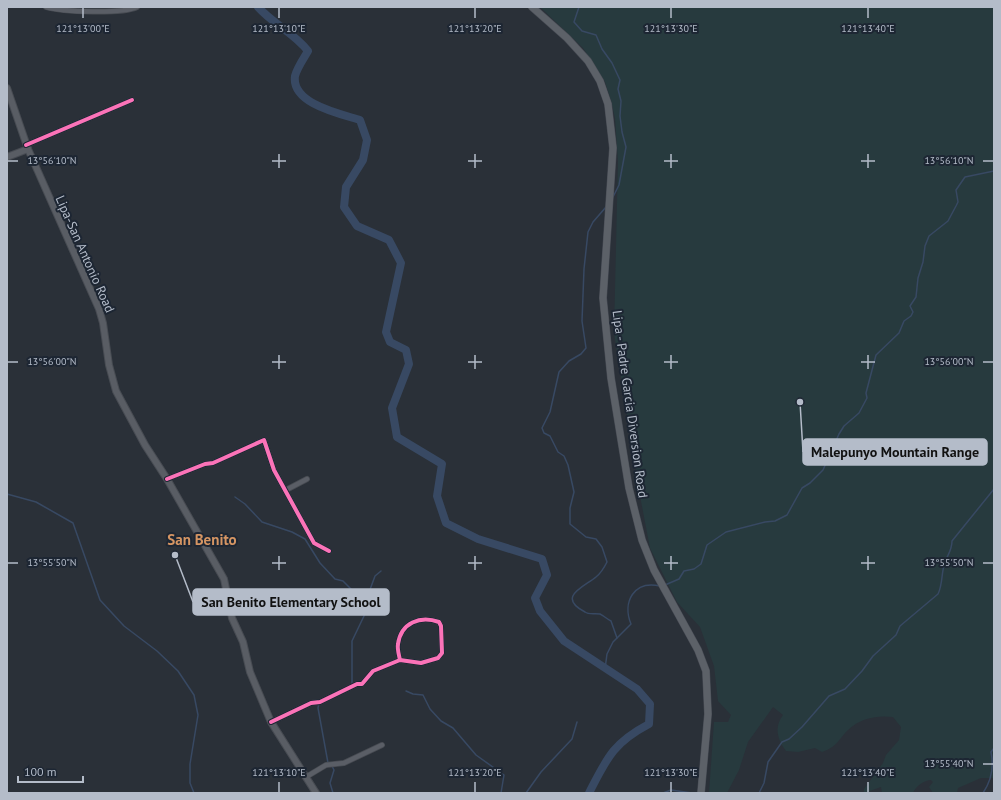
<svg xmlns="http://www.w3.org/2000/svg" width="1001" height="800" font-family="'PT Sans',sans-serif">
	<rect width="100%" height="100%" fill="#2a3038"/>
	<!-- green -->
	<path fill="#273a3e" d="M 540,7 L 994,7 L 994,778 L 981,778 L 958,788 L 957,793 L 933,793 L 929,787 L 933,782 L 931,780 C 924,780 915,787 913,793 L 882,793 L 881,787 L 864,793 L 864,789 L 883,763 L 886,755 L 899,740 L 901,727 L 893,717 C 878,715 860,718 848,730 C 838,740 837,747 822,752 L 815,748 L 798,752 L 786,751 C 777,739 774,727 783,715 L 773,707 L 748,742 L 739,770 L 727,793 L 709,793 L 714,722 L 728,722 L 731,715 L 718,701 L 714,666 L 700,627 L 677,602 L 650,548 L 640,496 L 614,333 L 618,161 L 615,118 L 611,101 L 605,82 L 583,48 Z"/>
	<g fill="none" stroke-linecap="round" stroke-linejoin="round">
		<!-- stream -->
		<g stroke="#384963" stroke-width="1.5">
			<path d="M 579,7 L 574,22 L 582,31 L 596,35 L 602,49 L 612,63 L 620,80 L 618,89 L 621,101 L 620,116 L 622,132 L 626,147 L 619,185 L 613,197"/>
			<path d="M 606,207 L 593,222 L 588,232 L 584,269 L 582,321 L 586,348 L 581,354 L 569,361 L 559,372 L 550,412 L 542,428 L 544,433 L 550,436 L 558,452 L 564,456 L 568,465 L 574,492 L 570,508 L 570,524 L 586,537 L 596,539 L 602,547 L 607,562 C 604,568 601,573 596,577 C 584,587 556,597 585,612 C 589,615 595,613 600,614 C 604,616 607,619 611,621 L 617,638"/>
			<path d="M 7,494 L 36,502 L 73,523 L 100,600 L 124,626 L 157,651 L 178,671 L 194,695 L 198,715 L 190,764 L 190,783 L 194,793"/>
			<path d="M 235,497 L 245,504 L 262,522 L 292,532 L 305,539 L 320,563 L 335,579 L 343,581 L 353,591 L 367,601"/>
			<path d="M 665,585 L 679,579 L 684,571 L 694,569 L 701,564 L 707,545 L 726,532 L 765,522 L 775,521 L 787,515 L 802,488 L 810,483 L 823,470 L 839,434 L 844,426 L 859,413 L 867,398 L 866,393 L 876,355 L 899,333 L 904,321 L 911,316 L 913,312 L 910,306 L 916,297 L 918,278 L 923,262 L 925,246 L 929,236 L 948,221 L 956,206 L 958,202 L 956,190 L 965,177 L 994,171"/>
			<path d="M 605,669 L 607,654 L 613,642 L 631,624 C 622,602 634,580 660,586"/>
			<path d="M 352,685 L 352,641 L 364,616 L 368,595 L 375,576 L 381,571"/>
			<path d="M 406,691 L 413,694 L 423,695 L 430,709 L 441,721 L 453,728 L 476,755 L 504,775 L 501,793"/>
			<path d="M 319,703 L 318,708 L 328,763"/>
			<path d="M 332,766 L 334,770 L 330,783 L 333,793"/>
			<path d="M 526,793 L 541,772 L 572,739 L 577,722"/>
			<path d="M 663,793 L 671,790 L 692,793"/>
			<path d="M 759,793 L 764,783 L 768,762 L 782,742 L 789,739 L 802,727 L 829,696 L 845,689 L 862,671 L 873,656 L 896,635 L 900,626 L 938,594 C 943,584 941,573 945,562 C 948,554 952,550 952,541 L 994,489"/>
			<path d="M 983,793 C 991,781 994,766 991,752 L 994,748"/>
		</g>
		<!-- river -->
		<path stroke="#384963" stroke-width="8" d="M 258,7 C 273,24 294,33 308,51 C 304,58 297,68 295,76 C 291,104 341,114 360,120 L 367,140 L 363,160 L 346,187 L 344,207 L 357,226 L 389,240 L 401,263 L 386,332 L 390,342 L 406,350 L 409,364 L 392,408 L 397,437 L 442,464 L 437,496 L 446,523 L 478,539 L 542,559 L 547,575 L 535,598 L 540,611 L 564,641 L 637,689 L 650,704 L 649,724 C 613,743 607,758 589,793"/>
		<defs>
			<g id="street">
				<path d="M 46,7 C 62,12 123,14 137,7"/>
				<path d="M 26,145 L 132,100"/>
				<path d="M 167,479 L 205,464 L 213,463 L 264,440 L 274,470 L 314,543 L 329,551"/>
				<path d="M 286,490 L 307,479"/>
				<path d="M 271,722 L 311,703 L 320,702 L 357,684 L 362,684 L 373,671 L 400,660 L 421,663 L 438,658 L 442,653 L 441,626 L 439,622 C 420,615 401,623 398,644 C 397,649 399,655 400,660"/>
				<path d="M 306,777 L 326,765 L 344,763 L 382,745"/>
			</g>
			<g id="secondary">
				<path d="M 7,88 L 28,149 L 99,309 L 103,323 L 109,365 L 116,391 L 145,445 L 167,479 L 224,579 L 232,618 L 243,642 L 250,672 L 271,722 L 316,793"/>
				<path d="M 7,157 L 28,149"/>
			</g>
			<path id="primary" d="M 532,7 L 567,38 L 588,61 L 600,81 L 608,104 L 613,148 L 603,298 L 611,378 L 629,488 L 642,540 L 654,570 L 698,650 L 706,671 L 708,714 L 701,793"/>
		</defs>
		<!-- street casing -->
		<use href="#street" stroke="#484c53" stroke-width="6"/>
		<!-- secondary casing -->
		<use href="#secondary" stroke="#484c53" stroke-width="8"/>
		<!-- primary casing -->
		<use href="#primary" stroke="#484c55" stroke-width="8"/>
		<!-- street -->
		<use href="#street" stroke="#5a5e66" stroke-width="4.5"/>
		<!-- secondary -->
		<use href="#secondary" stroke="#595d64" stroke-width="6"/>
		<!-- primary -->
		<use href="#primary" stroke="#5c6168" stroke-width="7"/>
		<defs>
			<g id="cycleway">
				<path d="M 26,145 L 132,100"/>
				<path d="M 167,479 L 205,464 L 213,463 L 264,440 L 274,470 L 314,543 L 329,551"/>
				<path d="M 271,722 L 311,703 L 320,702 L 357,684 L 362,684 L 373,671 L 400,660 L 421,663 L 438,658 L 442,653 L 441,626 L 439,622 C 420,615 401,623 398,644 C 397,649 399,655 400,660"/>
			</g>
		</defs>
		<!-- cycleway casing -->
		<use href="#cycleway" stroke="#1d2633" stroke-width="6"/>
		<!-- cycleway -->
		<use href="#cycleway" stroke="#fb73b8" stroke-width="4"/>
	</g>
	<!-- ticks -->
	<path fill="none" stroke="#b4bcc9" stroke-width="1.5" d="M 83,8 L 83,18M 279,8 L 279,18M 475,8 L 475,18M 671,8 L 671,18M 868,8 L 868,18M 279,154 L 279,168M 475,154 L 475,168M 671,154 L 671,168M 868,154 L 868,168M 8,161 L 18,161M 272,161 L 286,161M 468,161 L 482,161M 664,161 L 678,161M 861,161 L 875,161M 983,161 L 993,161M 279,355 L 279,369M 475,355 L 475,369M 671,355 L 671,369M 868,355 L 868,369M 8,362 L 18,362M 272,362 L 286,362M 468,362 L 482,362M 664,362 L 678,362M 861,362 L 875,362M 983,362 L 993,362M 279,556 L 279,570M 475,556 L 475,570M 671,556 L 671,570M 868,556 L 868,570M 8,563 L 18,563M 272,563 L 286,563M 468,563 L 482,563M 664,563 L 678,563M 861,563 L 875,563M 983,563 L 993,563M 983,764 L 993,764M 279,782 L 279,792M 475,782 L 475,792M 671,782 L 671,792M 868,782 L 868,792"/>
	<g text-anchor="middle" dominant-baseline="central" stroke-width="4" stroke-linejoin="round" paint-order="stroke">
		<!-- street labels -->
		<g font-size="13" fill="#b4bcc9" stroke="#1d2633">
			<text transform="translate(85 254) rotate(66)">Lipa-San Antonio Road</text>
			<text transform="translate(630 404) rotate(82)">Lipa - Padre Garcia Diversion Road</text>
		</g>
		<!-- quarter labels -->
		<g font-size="15" font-weight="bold" fill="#d59563" stroke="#1d2633">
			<text x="202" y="539">San Benito</text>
		</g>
	</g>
	<g font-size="10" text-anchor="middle" fill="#b4bcc9" stroke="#1d2633" stroke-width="4" stroke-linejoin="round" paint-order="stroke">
		<text x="83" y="32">121°13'00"E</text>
		<text x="279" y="32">121°13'10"E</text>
		<text x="475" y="32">121°13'20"E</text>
		<text x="671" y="32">121°13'30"E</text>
		<text x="868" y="32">121°13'40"E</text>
		<text x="52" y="164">13°56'10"N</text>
		<text x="949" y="164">13°56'10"N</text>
		<text x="52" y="365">13°56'00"N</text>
		<text x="949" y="365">13°56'00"N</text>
		<text x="52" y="566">13°55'50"N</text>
		<text x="949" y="566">13°55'50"N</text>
		<text x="949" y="767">13°55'40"N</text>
		<text x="279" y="776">121°13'10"E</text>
		<text x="475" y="776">121°13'20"E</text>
		<text x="671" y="776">121°13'30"E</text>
		<text x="868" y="776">121°13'40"E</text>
	</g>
	<!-- callouts -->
	<path fill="none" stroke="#b4bcc9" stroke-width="1.5" d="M800 402L803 452M175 555L193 602"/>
	<g fill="#b4bcc9" stroke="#1d2633" stroke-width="1.5">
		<circle cx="800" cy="402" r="4"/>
		<circle cx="175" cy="555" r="4"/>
	</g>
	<g fill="#b4bcc9" stroke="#b4bcc9" stroke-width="1.5">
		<rect x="803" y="439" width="184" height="26" rx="4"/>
		<rect x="193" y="589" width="196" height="26" rx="4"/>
	</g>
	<g font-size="14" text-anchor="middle" font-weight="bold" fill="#111">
		<text x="895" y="457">Malepunyo Mountain Range</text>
		<text x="291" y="607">San Benito Elementary School</text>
	</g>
	<!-- border -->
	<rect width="1001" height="800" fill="none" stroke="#b4bcc9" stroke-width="16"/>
	<!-- scale -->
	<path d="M18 776v6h65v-6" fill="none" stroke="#b4bcc9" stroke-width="2"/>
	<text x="24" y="776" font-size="12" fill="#b4bcc9" stroke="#1d2633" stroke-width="3" paint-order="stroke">100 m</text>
</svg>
